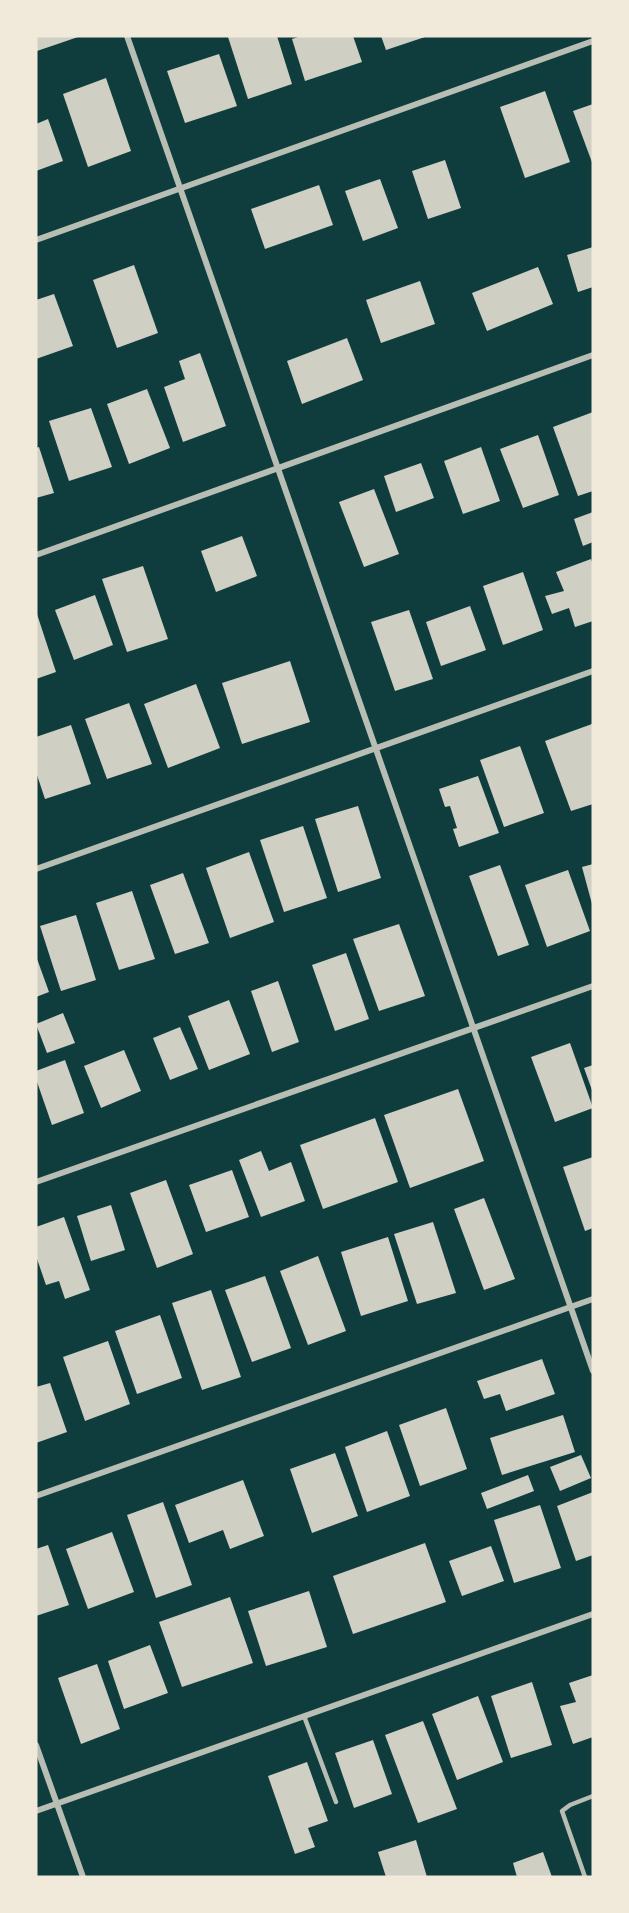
<svg xmlns="http://www.w3.org/2000/svg" width="629" height="1913" font-family="'DejaVu Sans',sans-serif">
	<rect width="100%" height="100%" fill="#0f3d3e"/>
	<!-- building -->
	<g fill="#cfcfc3">
		<path d="M 36,36 L 81,36 L 37,51 Z"/>
		<path d="M 233,36 L 277,36 L 292,84 L 248,99 L 228,37 Z"/>
		<path d="M 301,36 L 353,36 L 362,62 L 305,81 L 292,39 Z"/>
		<path d="M 381,36 L 428,36 L 386,50 Z"/>
		<path d="M 219,54 L 237,106 L 185,123 L 167,71 Z"/>
		<path d="M 106,78 L 131,151 L 88,167 L 63,94 Z"/>
		<path d="M 545,91 L 570,162 L 525,178 L 500,107 Z"/>
		<path d="M 593,104 L 593,165 L 573,111 Z"/>
		<path d="M 48,119 L 63,161 L 36,171 L 36,124 Z"/>
		<path d="M 445,160 L 461,208 L 428,219 L 412,171 Z"/>
		<path d="M 380,179 L 398,228 L 363,241 L 345,191 Z"/>
		<path d="M 319,185 L 333,225 L 265,249 L 251,209 Z"/>
		<path d="M 593,247 L 593,287 L 578,292 L 567,255 Z"/>
		<path d="M 134,265 L 158,333 L 117,348 L 93,280 Z"/>
		<path d="M 538,267 L 553,304 L 487,331 L 472,293 Z"/>
		<path d="M 420,281 L 435,324 L 381,343 L 366,300 Z"/>
		<path d="M 54,294 L 73,346 L 36,359 L 36,300 Z"/>
		<path d="M 347,338 L 363,380 L 302,404 L 287,361 Z"/>
		<path d="M 200,353 L 226,426 L 183,442 L 164,387 L 185,379 L 179,361 Z"/>
		<path d="M 147,389 L 170,448 L 129,464 L 107,404 Z"/>
		<path d="M 91,408 L 112,467 L 69,481 L 49,421 Z"/>
		<path d="M 593,412 L 593,491 L 578,496 L 553,427 Z"/>
		<path d="M 538,435 L 559,495 L 523,508 L 500,449 Z"/>
		<path d="M 39,447 L 54,493 L 36,498 L 36,448 Z"/>
		<path d="M 481,447 L 500,501 L 463,514 L 444,461 Z"/>
		<path d="M 421,463 L 434,498 L 396,512 L 384,476 Z"/>
		<path d="M 374,489 L 399,554 L 364,567 L 339,502 Z"/>
		<path d="M 593,512 L 593,542 L 583,546 L 574,519 Z"/>
		<path d="M 242,536 L 257,576 L 216,592 L 201,551 Z"/>
		<path d="M 591,559 L 593,565 L 593,621 L 575,627 L 569,608 L 552,614 L 545,596 L 564,591 L 556,572 Z"/>
		<path d="M 143,566 L 168,639 L 127,652 L 102,579 Z"/>
		<path d="M 523,572 L 543,630 L 503,645 L 483,586 Z"/>
		<path d="M 95,595 L 113,645 L 74,660 L 55,610 Z"/>
		<path d="M 470,606 L 486,650 L 441,666 L 426,622 Z"/>
		<path d="M 409,610 L 433,679 L 395,691 L 371,622 Z"/>
		<path d="M 36,611 L 56,672 L 36,679 Z"/>
		<path d="M 290,661 L 310,722 L 242,744 L 222,683 Z"/>
		<path d="M 196,684 L 220,748 L 168,768 L 144,704 Z"/>
		<path d="M 129,703 L 152,764 L 107,779 L 85,719 Z"/>
		<path d="M 592,724 L 593,804 L 571,811 L 545,741 Z"/>
		<path d="M 71,725 L 91,784 L 45,799 L 36,772 L 36,737 Z"/>
		<path d="M 520,746 L 544,813 L 504,827 L 480,760 Z"/>
		<path d="M 478,776 L 499,833 L 459,847 L 453,829 L 457,828 L 450,806 L 445,807 L 439,789 Z"/>
		<path d="M 358,806 L 381,878 L 338,892 L 315,819 Z"/>
		<path d="M 303,826 L 327,898 L 284,912 L 260,840 Z"/>
		<path d="M 249,852 L 274,922 L 230,938 L 206,868 Z"/>
		<path d="M 593,864 L 593,904 L 592,904 L 582,867 Z"/>
		<path d="M 500,865 L 529,945 L 498,956 L 469,876 Z"/>
		<path d="M 568,870 L 590,931 L 547,947 L 525,885 Z"/>
		<path d="M 183,873 L 209,943 L 175,954 L 150,885 Z"/>
		<path d="M 132,891 L 155,959 L 119,970 L 96,903 Z"/>
		<path d="M 76,915 L 96,980 L 61,991 L 40,926 Z"/>
		<path d="M 399,924 L 425,996 L 379,1011 L 353,939 Z"/>
		<path d="M 346,953 L 369,1019 L 335,1031 L 312,965 Z"/>
		<path d="M 36,956 L 49,992 L 36,997 Z"/>
		<path d="M 278,981 L 299,1042 L 272,1052 L 251,991 Z"/>
		<path d="M 229,1000 L 250,1054 L 209,1070 L 188,1016 Z"/>
		<path d="M 63,1013 L 75,1043 L 47,1053 L 36,1024 Z"/>
		<path d="M 180,1027 L 198,1069 L 170,1080 L 153,1038 Z"/>
		<path d="M 570,1043 L 593,1108 L 555,1122 L 531,1057 Z"/>
		<path d="M 124,1050 L 141,1091 L 101,1108 L 84,1066 Z"/>
		<path d="M 65,1060 L 84,1113 L 52,1125 L 36,1079 L 36,1071 Z"/>
		<path d="M 593,1065 L 593,1093 L 584,1068 Z"/>
		<path d="M 458,1089 L 484,1161 L 410,1188 L 384,1115 Z"/>
		<path d="M 375,1118 L 398,1182 L 323,1209 L 300,1145 Z"/>
		<path d="M 261,1151 L 269,1171 L 291,1162 L 305,1201 L 261,1217 L 239,1160 Z"/>
		<path d="M 593,1157 L 593,1228 L 585,1231 L 563,1167 Z"/>
		<path d="M 232,1170 L 249,1217 L 206,1232 L 189,1185 Z"/>
		<path d="M 166,1180 L 193,1254 L 157,1268 L 130,1193 Z"/>
		<path d="M 484,1198 L 515,1279 L 484,1290 L 454,1209 Z"/>
		<path d="M 111,1205 L 125,1250 L 91,1261 L 77,1216 Z"/>
		<path d="M 64,1217 L 90,1290 L 65,1299 L 59,1281 L 46,1285 L 36,1256 L 36,1227 Z"/>
		<path d="M 433,1222 L 456,1293 L 417,1304 L 394,1234 Z"/>
		<path d="M 388,1237 L 408,1301 L 361,1316 L 341,1252 Z"/>
		<path d="M 318,1256 L 346,1331 L 308,1345 L 280,1271 Z"/>
		<path d="M 265,1276 L 291,1348 L 252,1362 L 225,1290 Z"/>
		<path d="M 211,1290 L 241,1377 L 202,1390 L 172,1303 Z"/>
		<path d="M 160,1315 L 182,1378 L 137,1394 L 115,1331 Z"/>
		<path d="M 108,1341 L 130,1404 L 85,1421 L 63,1357 Z"/>
		<path d="M 542,1359 L 555,1394 L 506,1411 L 500,1394 L 484,1399 L 477,1381 Z"/>
		<path d="M 50,1383 L 67,1432 L 36,1443 L 36,1387 Z"/>
		<path d="M 446,1408 L 467,1469 L 420,1486 L 399,1425 Z"/>
		<path d="M 563,1415 L 575,1452 L 502,1475 L 490,1438 Z"/>
		<path d="M 387,1431 L 410,1496 L 367,1512 L 345,1447 Z"/>
		<path d="M 335,1453 L 358,1516 L 312,1533 L 290,1469 Z"/>
		<path d="M 581,1455 L 591,1478 L 560,1491 L 550,1467 Z"/>
		<path d="M 528,1475 L 534,1491 L 487,1509 L 481,1493 Z"/>
		<path d="M 243,1480 L 264,1536 L 230,1549 L 223,1530 L 189,1543 L 175,1505 Z"/>
		<path d="M 593,1492 L 593,1555 L 576,1561 L 557,1506 Z"/>
		<path d="M 163,1502 L 192,1585 L 156,1598 L 127,1515 Z"/>
		<path d="M 540,1505 L 561,1568 L 514,1583 L 494,1520 Z"/>
		<path d="M 112,1532 L 134,1592 L 88,1609 L 66,1549 Z"/>
		<path d="M 425,1543 L 446,1602 L 353,1634 L 333,1576 Z"/>
		<path d="M 48,1545 L 69,1605 L 36,1616 L 36,1549 Z"/>
		<path d="M 491,1546 L 504,1581 L 462,1596 L 449,1561 Z"/>
		<path d="M 309,1591 L 327,1647 L 266,1666 L 248,1611 Z"/>
		<path d="M 230,1597 L 253,1663 L 182,1687 L 159,1622 Z"/>
		<path d="M 150,1645 L 168,1693 L 124,1709 L 108,1661 Z"/>
		<path d="M 97,1664 L 120,1729 L 81,1744 L 58,1678 Z"/>
		<path d="M 593,1675 L 593,1737 L 573,1744 L 560,1706 L 576,1702 L 569,1683 Z"/>
		<path d="M 532,1682 L 552,1745 L 511,1758 L 491,1696 Z"/>
		<path d="M 478,1696 L 503,1762 L 457,1780 L 432,1714 Z"/>
		<path d="M 423,1721 L 457,1809 L 418,1823 L 385,1735 Z"/>
		<path d="M 373,1740 L 392,1794 L 354,1808 L 335,1753 Z"/>
		<path d="M 307,1762 L 328,1821 L 308,1828 L 315,1847 L 295,1854 L 268,1776 Z"/>
		<path d="M 416,1840 L 427,1877 L 386,1877 L 378,1852 Z"/>
		<path d="M 543,1852 L 552,1877 L 517,1877 L 513,1863 Z"/>
	</g>
	<g fill="none" stroke-linecap="round" stroke-linejoin="round">
		<!-- service -->
		<g stroke="#b8beb3" stroke-width="4.5">
			<path d="M 304,1716 L 336,1802"/>
			<path d="M 585,1877 L 562,1811 L 570,1805 L 593,1796"/>
		</g>
		<!-- minor -->
		<g stroke="#b8beb3" stroke-width="6">
			<path d="M 127,36 L 593,1371"/>
			<path d="M 36,240 L 593,41"/>
			<path d="M 36,555 L 593,355"/>
			<path d="M 36,869 L 593,671"/>
			<path d="M 36,1182 L 593,986"/>
			<path d="M 36,1496 L 593,1299"/>
			<path d="M 36,1745 L 83,1877"/>
			<path d="M 36,1811 L 593,1614"/>
		</g>
	</g>
	<!-- border -->
	<rect width="629" height="1913" fill="none" stroke="#f1e9da" stroke-width="75"/>
</svg>
